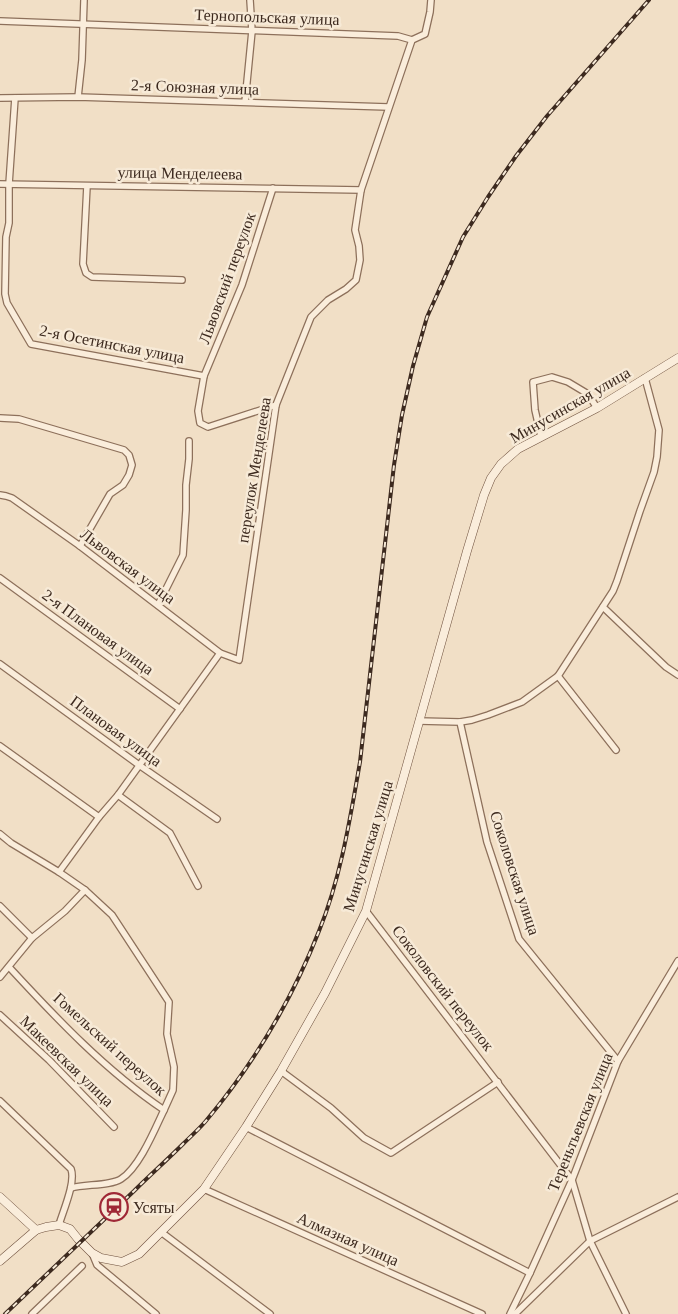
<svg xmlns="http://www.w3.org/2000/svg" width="678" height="1314" font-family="Georgia,serif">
	<rect width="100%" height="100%" fill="#f1dfc6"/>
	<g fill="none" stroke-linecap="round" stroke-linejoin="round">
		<defs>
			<g id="street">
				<path d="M 0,21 L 398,36 L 412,40"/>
				<path d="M 78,97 L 82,60 L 84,0"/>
				<path d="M 0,98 L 78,97 L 388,107"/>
				<path d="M 15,98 L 9,184 L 9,223 L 6,237 L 5,294 L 7,303 L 31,344 L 204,376"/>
				<path d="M 245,102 L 252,31 L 250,0"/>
				<path d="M 0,184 L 361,190"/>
				<path d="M 87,186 L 83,264 L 86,273 L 92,277 L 182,280"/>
				<path d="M 273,188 L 242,285 L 204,376 L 198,411 L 200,423 L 208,427 L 276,405"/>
				<path d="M 0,418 L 19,419 L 124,450 L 129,455 L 132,465 L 129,475 L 123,485 L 110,494 L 80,546"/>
				<path d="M 541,436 L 535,410 L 533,382 L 552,377 L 568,382 L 588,394 L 597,408"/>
				<path d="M 0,495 L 6,496 L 12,498 L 80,546 L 220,653 L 239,660 L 276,405 L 311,317 L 328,300 L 346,289 L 356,280 L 360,260 L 359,246 L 355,230 L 361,190 L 412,40 L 425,34 L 430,12 L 431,0"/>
				<path d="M 0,578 L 180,709"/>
				<path d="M 158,605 L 183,555 L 186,510 L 186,485 L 189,459 L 189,441"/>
				<path d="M 603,607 L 666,667 L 678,675"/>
				<path d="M 0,664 L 139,765 L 217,819"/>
				<path d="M 558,676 L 616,750"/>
				<path d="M 419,721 L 460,722 L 487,842 L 519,939 L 618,1061"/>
				<path d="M 460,722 L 472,720 L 488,715 L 522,702 L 558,676 L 613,591 L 617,581 L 640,511 L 654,472 L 657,457 L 659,430 L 645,378"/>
				<path d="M 0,746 L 99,817"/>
				<path d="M 118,795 L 170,833 L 198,886"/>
				<path d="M 0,834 L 11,843 L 59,872 L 85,890 L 112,915 L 169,1002 L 167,1034 L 174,1067 L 173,1090 L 164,1110"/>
				<path d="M 59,872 L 99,817 L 118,795 L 220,653"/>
				<path d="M 0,906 L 32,938"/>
				<path d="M 366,911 L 572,1180 L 590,1241 L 626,1314"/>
				<path d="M 9,967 C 56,1018 106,1071 164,1110 C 155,1129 139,1168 121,1179 C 110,1186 85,1184 71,1188"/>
				<path d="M 0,977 L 32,938 L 65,911 L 85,890"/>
				<path d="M 0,1015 L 49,1060 L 114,1127"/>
				<path d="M 281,1071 L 331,1108 L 364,1138 L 391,1153 L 498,1082"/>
				<path d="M 0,1101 L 71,1169 C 76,1182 63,1211 59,1225"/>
				<path d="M 246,1127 L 530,1273"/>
				<path d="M 204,1189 L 482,1314"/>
				<path d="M 161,1232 L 270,1314"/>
				<path d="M 92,1253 L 97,1265 L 156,1314"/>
				<path d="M 32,1314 L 82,1266"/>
				<path d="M 510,1314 L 530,1273 L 572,1180 L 618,1061 L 678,961"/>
				<path d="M 515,1314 L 590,1241 L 678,1197"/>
			</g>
			<g id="secondary">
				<path d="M 0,1197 L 36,1230"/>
				<path d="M 0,1261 L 36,1230 L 46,1227 L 59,1225 L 70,1229 L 78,1239 L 92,1253 L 101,1258 L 122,1262 L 139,1254 L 204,1189 L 246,1127 L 281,1071 L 325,993 L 366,911 L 467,551 L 484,495 L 491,478 L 501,464 L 518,449 L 597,408 L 678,358"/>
			</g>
		</defs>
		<!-- street casing -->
		<use href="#street" stroke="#8d705b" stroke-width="8"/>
		<!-- secondary casing -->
		<use href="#secondary" stroke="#6f513e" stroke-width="9"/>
		<!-- street -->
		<use href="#street" stroke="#faeddb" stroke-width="5.5"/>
		<!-- secondary -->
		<use href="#secondary" stroke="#faeddb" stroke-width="8"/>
		<defs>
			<path id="rail" d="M 5,1314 C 48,1273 91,1232 134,1191 C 150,1175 167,1160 183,1144 C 190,1137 198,1130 205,1122 C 252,1066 292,1000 319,931 C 341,877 350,819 360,762 L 394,465 L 402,415 L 413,366 L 427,317 L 463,237 L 488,197 L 516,156 L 547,116 L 649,0"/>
		</defs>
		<!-- rail casing -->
		<use href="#rail" stroke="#3d2a1f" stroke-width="4"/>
		<!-- rail -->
		<use href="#rail" stroke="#f7ead7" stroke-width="2" stroke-dasharray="5.5" stroke-linecap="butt"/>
	</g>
	<!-- icons -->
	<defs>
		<symbol id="station-ring" viewBox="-11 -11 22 22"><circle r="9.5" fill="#f7ead7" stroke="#9f2836" stroke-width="1.5"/><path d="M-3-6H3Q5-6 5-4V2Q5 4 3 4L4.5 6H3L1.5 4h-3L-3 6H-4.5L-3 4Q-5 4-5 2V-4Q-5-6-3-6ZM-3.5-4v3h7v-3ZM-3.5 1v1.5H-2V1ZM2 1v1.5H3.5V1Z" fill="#9f2836"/></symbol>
	</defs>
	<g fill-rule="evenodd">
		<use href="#station-ring" x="98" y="1191" width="32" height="32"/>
	</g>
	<g text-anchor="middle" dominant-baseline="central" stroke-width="5" stroke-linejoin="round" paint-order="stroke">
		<!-- street labels -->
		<g font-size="16" fill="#3d2a1f" stroke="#f7ead7">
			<text transform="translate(267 17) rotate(2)">Тернопольская улица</text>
			<text transform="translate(195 87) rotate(2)">2-я Союзная улица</text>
			<text transform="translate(180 173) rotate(1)">улица Менделеева</text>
			<text transform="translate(227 278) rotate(-70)">Львовский переулок</text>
			<text transform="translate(112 344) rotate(11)">2-я Осетинская улица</text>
			<text transform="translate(570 405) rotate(-30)">Минусинская улица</text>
			<text transform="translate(254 470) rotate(-81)">переулок Менделеева</text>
			<text transform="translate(128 566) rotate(37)">Львовская улица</text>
			<text transform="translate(98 632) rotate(36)">2-я Плановая улица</text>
			<text transform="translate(116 731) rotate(36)">Плановая улица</text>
			<text transform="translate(368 846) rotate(-73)">Минусинская улица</text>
			<text transform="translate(515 873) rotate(72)">Соколовская улица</text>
			<text transform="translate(443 988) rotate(52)">Соколовский переулок</text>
			<text transform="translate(110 1044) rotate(42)">Гомельский переулок</text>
			<text transform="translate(67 1061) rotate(44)">Макеевская улица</text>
			<text transform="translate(580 1122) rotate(-68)">Тереньтьевская улица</text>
			<text transform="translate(348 1239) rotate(24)">Алмазная улица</text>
		</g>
		<!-- poi labels -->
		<g font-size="16" fill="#3d2a1f" stroke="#f7ead7" text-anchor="start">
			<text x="133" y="1207">Усяты</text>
		</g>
	</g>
</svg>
